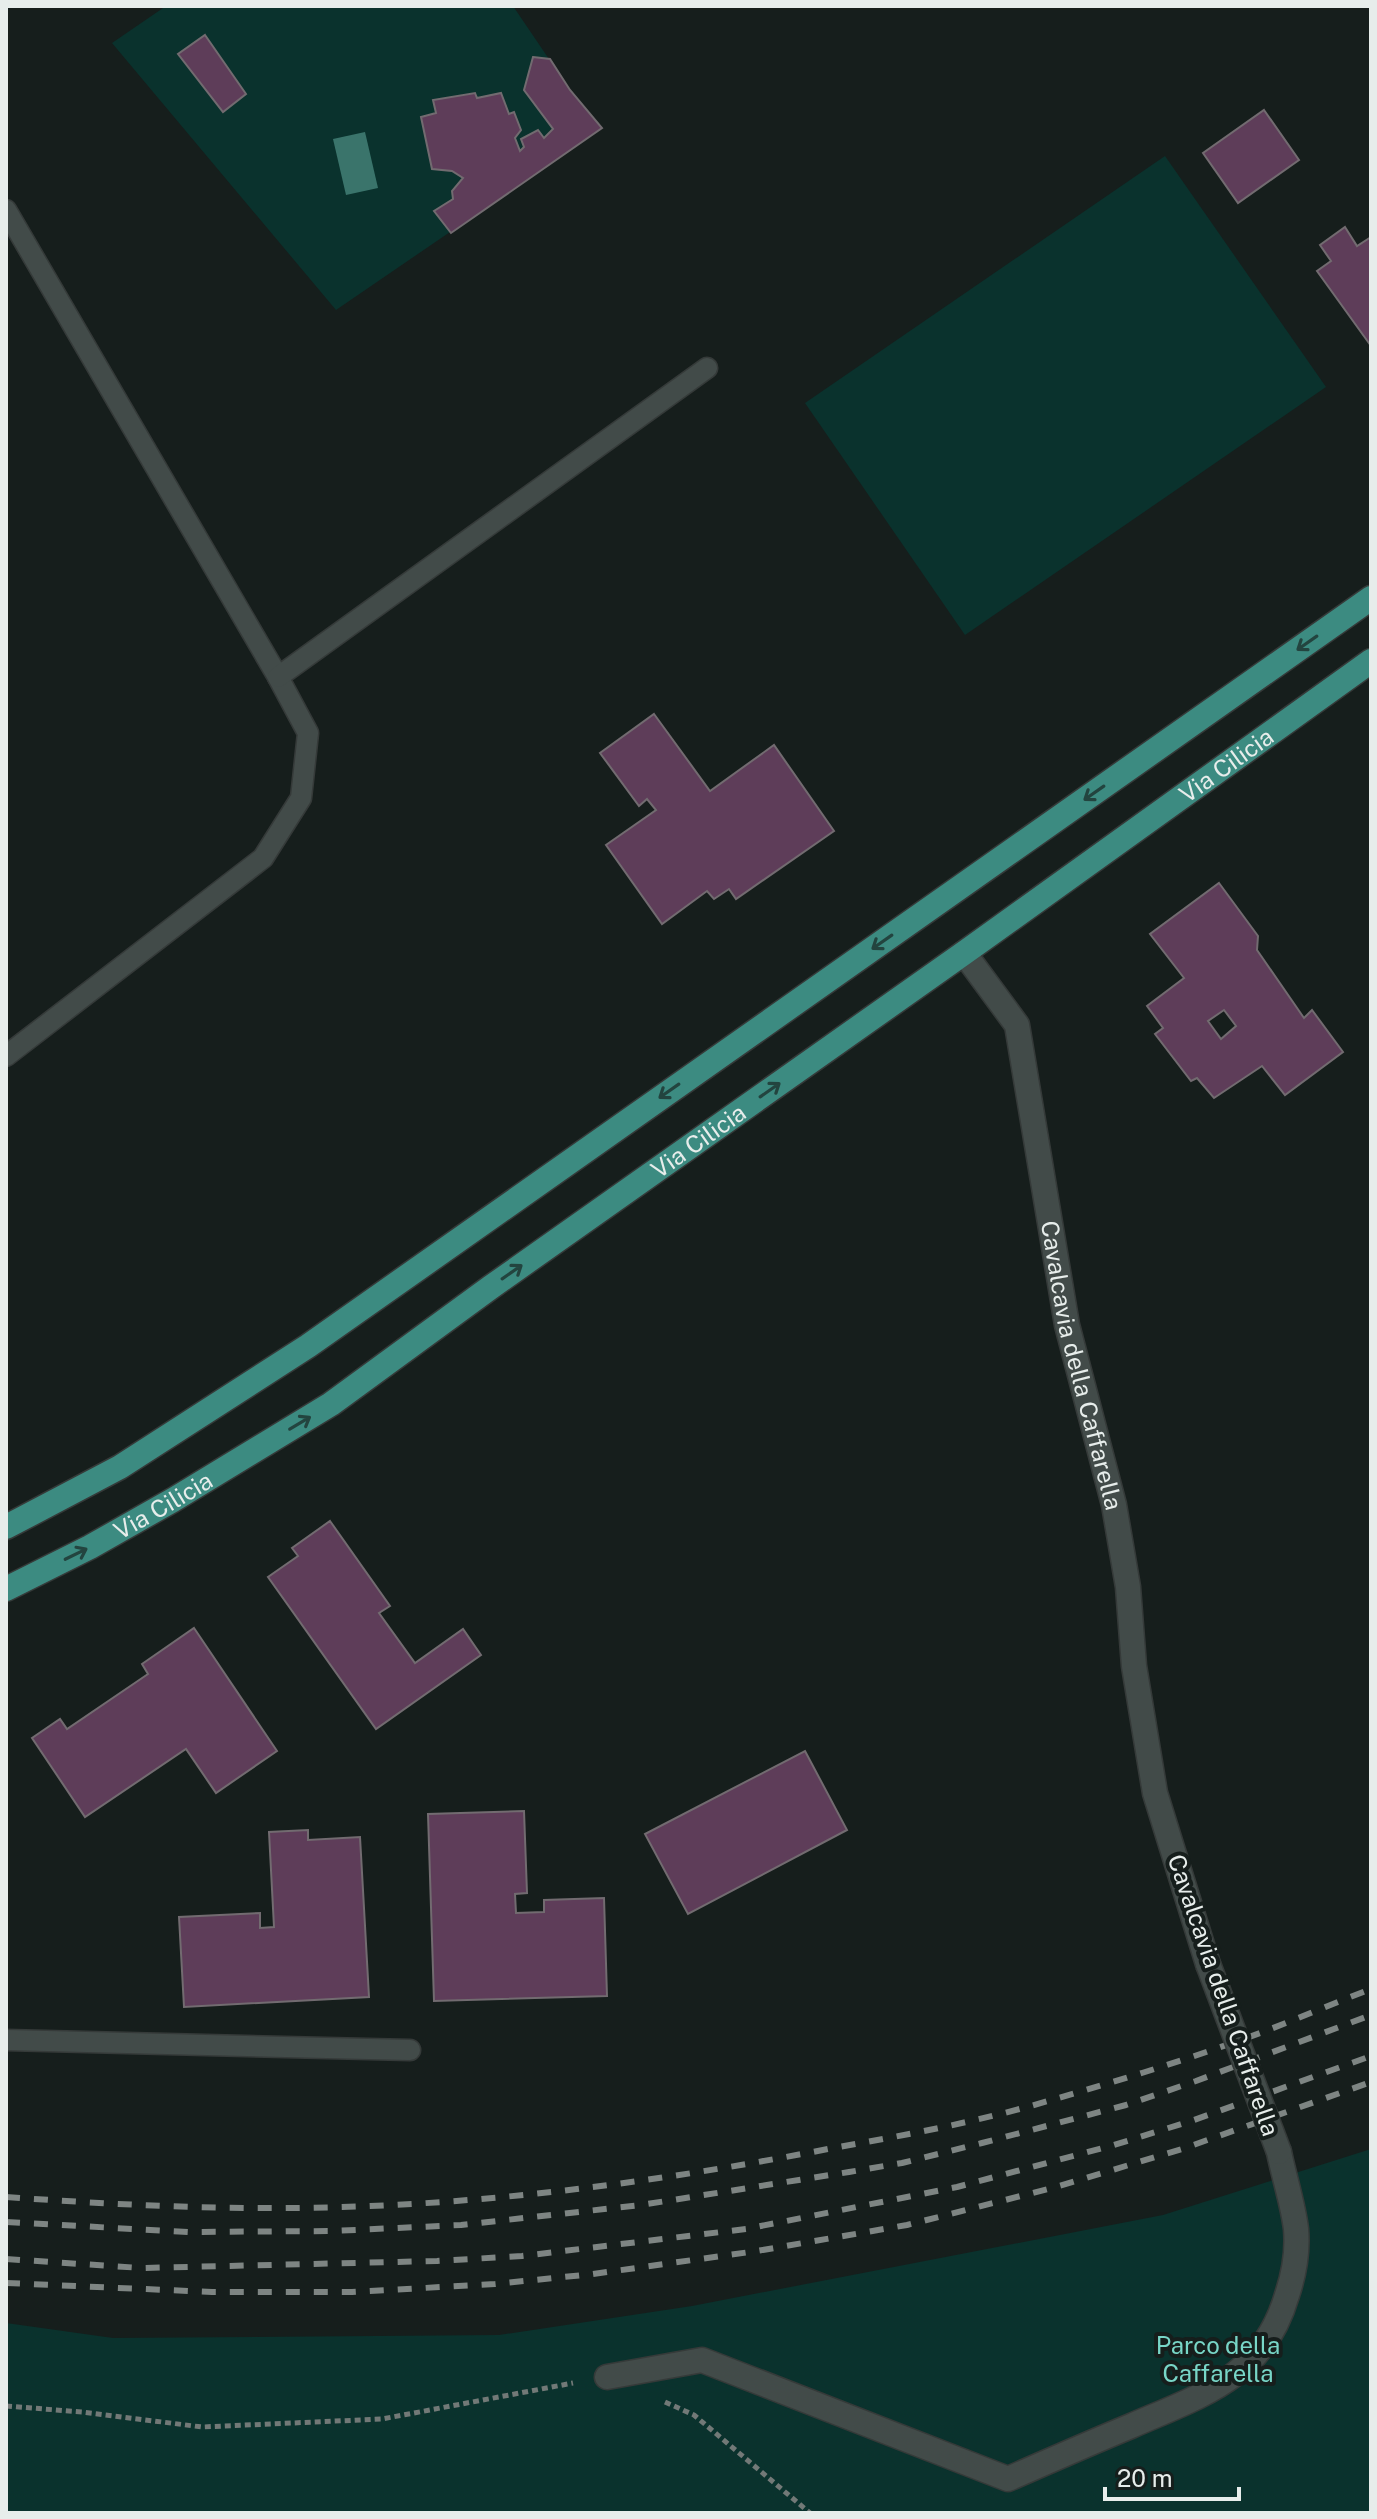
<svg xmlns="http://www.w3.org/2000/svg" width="1377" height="2519" font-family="'Public Sans',sans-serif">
	<rect width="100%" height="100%" fill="#161e1c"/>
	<!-- green -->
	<g fill="#0a322d">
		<path d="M 166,6 L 513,6 L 570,90 L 602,128 L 336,310 L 112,43 Z"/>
		<path d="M 1165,156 L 1326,387 L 965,635 L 805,403 Z"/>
		<path d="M 1371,2149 L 1371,2513 L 6,2513 L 6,2323 L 113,2338 L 499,2335 L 692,2306 L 1163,2215 Z"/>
	</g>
	<!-- water -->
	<path fill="#3a746b" d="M 365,132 L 378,188 L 346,195 L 333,139 Z"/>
	<!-- building -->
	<g fill="#5e3d59" stroke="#726b70" stroke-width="2" fill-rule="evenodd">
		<path d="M 205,35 L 246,94 L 223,112 L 178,54 Z"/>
		<path d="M 533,57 L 550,59 L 570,90 L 602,128 L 451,233 L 434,211 L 453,199 L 452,191 L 463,178 L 452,171 L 432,169 L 421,117 L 436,113 L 433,100 L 475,93 L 477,98 L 501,93 L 509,114 L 514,112 L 521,130 L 515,138 L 520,151 L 524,147 L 521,139 L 538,130 L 544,138 L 553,129 L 524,90 Z"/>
		<path d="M 1264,110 L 1299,160 L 1238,203 L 1203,153 Z"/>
		<path d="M 1345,227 L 1357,246 L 1371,237 L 1371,346 L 1317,271 L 1331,261 L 1320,245 Z"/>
		<path d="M 654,714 L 710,791 L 774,745 L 834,831 L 736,899 L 729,889 L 714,899 L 707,891 L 662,924 L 606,845 L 656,810 L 647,799 L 639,806 L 600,753 Z"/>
		<path d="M 1219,883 L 1258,936 L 1257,950 L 1304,1018 L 1312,1010 L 1343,1052 L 1285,1095 L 1262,1066 L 1214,1098 L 1197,1078 L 1191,1081 L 1155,1034 L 1163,1028 L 1147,1006 L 1184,978 L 1150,934 ZM 1224,1010 L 1236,1026 L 1221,1039 L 1208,1021 Z"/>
		<path d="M 330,1521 L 390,1606 L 379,1613 L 415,1663 L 463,1629 L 481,1655 L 376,1729 L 268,1577 L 298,1556 L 292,1548 Z"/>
		<path d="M 194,1628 L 277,1751 L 216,1793 L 186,1749 L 85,1817 L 32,1738 L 60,1719 L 67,1729 L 148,1674 L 142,1664 Z"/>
		<path d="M 805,1751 L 847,1830 L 688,1914 L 645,1834 Z"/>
		<path d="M 524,1811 L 527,1893 L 515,1894 L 516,1913 L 544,1912 L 544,1900 L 604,1898 L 607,1996 L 434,2001 L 428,1814 Z"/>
		<path d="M 308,1830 L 308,1840 L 360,1837 L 369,1997 L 184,2007 L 179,1917 L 260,1913 L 260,1928 L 274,1927 L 269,1832 Z"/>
	</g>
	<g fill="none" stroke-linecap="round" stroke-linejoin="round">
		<defs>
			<g id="service">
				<path d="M 6,210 L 278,677 L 308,733 L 301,798 L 263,858 L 6,1056"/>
				<path d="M 278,677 L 707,368"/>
				<path d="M 6,2040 L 410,2050"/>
			</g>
			<g id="pedestrian">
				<path id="s1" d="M 964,953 L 1017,1025 L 1067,1325 L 1114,1505 L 1128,1587 L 1134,1666 L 1155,1793 L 1208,1964"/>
				<path d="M 607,2377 L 702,2360 L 1008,2479 C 1049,2461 1090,2443 1131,2426 C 1202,2395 1263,2378 1287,2295 C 1294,2274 1298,2252 1296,2229 C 1293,2204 1284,2177 1279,2152"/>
			</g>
			<g id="primary">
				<path d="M 6,1527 L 120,1467 L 308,1346 L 1371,598"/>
				<path id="s2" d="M 6,1589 L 90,1547 L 173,1500 L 331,1404 L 491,1287 L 964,953 L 1371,661"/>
			</g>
		</defs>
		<!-- service casing -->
		<use href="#service" stroke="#353a39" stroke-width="23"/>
		<!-- pedestrian casing -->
		<use href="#pedestrian" stroke="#353a39" stroke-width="27"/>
		<!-- primary casing -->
		<use href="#primary" stroke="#353a39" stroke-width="27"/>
		<!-- path -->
		<g stroke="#727977" stroke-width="5" stroke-dasharray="6 4" stroke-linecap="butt">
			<path d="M 665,2402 L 694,2415 L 810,2513"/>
			<path d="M 6,2406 L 82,2412 L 202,2427 L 382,2419 L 573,2383"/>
		</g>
		<!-- service -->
		<use href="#service" stroke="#424b49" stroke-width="20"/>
		<!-- pedestrian -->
		<use href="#pedestrian" stroke="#424b49" stroke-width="24"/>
		<!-- primary -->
		<use href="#primary" stroke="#3c8b81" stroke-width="24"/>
		<!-- rail -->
		<g stroke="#7e8583" stroke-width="6" stroke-dasharray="14 14" stroke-linecap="butt">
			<path d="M 6,2197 C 92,2203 178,2208 265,2208 C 454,2209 643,2185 828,2149 C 895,2137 961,2125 1027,2107 C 1105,2085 1184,2061 1260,2033 C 1297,2019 1334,2003 1371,1989"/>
			<path d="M 6,2222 L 188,2232 L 332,2231 L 461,2225 L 641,2205 L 849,2172 L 902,2163 L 982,2143 L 1126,2105 L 1196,2081 L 1371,2015"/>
			<path d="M 6,2259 L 141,2268 L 437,2261 L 522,2256 L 746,2229 L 957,2187 L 1114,2145 L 1194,2120 L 1371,2056"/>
			<path d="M 6,2283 L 212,2292 L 352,2292 L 495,2284 L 593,2274 L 757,2251 L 907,2225 L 1056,2187 L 1182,2149 L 1371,2082"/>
		</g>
		<defs>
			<path id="pedestrian-bridge" d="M 1208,1964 L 1279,2152"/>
		</defs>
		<!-- pedestrian-bridge casing -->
		<use href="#pedestrian-bridge" stroke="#353a39" stroke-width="27" stroke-linecap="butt"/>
		<!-- pedestrian-bridge -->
		<use href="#pedestrian-bridge" stroke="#424b49" stroke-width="24"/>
	</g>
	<!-- one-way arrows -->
	<defs><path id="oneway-shaft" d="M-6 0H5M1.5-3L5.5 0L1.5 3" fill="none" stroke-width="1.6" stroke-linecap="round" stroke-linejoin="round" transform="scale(2)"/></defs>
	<g stroke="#23443f">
		<use href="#oneway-shaft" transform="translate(1307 643) rotate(145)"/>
		<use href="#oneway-shaft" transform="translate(1094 793) rotate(145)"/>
		<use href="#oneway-shaft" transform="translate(882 942) rotate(145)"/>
		<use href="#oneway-shaft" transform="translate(770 1090) rotate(-35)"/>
		<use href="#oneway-shaft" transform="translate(669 1091) rotate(145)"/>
		<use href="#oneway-shaft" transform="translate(512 1272) rotate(-35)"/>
		<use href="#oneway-shaft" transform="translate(300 1423) rotate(-31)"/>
		<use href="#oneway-shaft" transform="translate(76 1554) rotate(-26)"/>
	</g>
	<g text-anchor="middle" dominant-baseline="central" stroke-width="8" stroke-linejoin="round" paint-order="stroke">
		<!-- street labels -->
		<g font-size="24" fill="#e7edeb" stroke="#161e1c">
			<text stroke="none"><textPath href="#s2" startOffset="1474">Via Cilicia</textPath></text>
			<text stroke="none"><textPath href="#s2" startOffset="826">Via Cilicia</textPath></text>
			<text stroke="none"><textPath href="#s1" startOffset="436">Cavalcavia della Caffarella</textPath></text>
			<text stroke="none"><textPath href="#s2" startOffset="178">Via Cilicia</textPath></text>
			<text transform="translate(1224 1995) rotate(71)">Cavalcavia della Caffarella</text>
		</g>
		<!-- park labels -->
		<g font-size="24" fill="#78d6c7" stroke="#161e1c">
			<text x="1218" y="2345">Parco della<tspan x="1218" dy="28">Caffarella</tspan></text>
		</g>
	</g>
	<!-- border -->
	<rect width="1377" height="2519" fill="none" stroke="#e7edeb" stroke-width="16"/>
	<!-- scale -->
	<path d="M1105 2487v12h134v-12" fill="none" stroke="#e7edeb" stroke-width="4"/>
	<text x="1117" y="2487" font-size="24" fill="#e7edeb" stroke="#161e1c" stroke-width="6" paint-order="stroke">20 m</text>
</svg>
